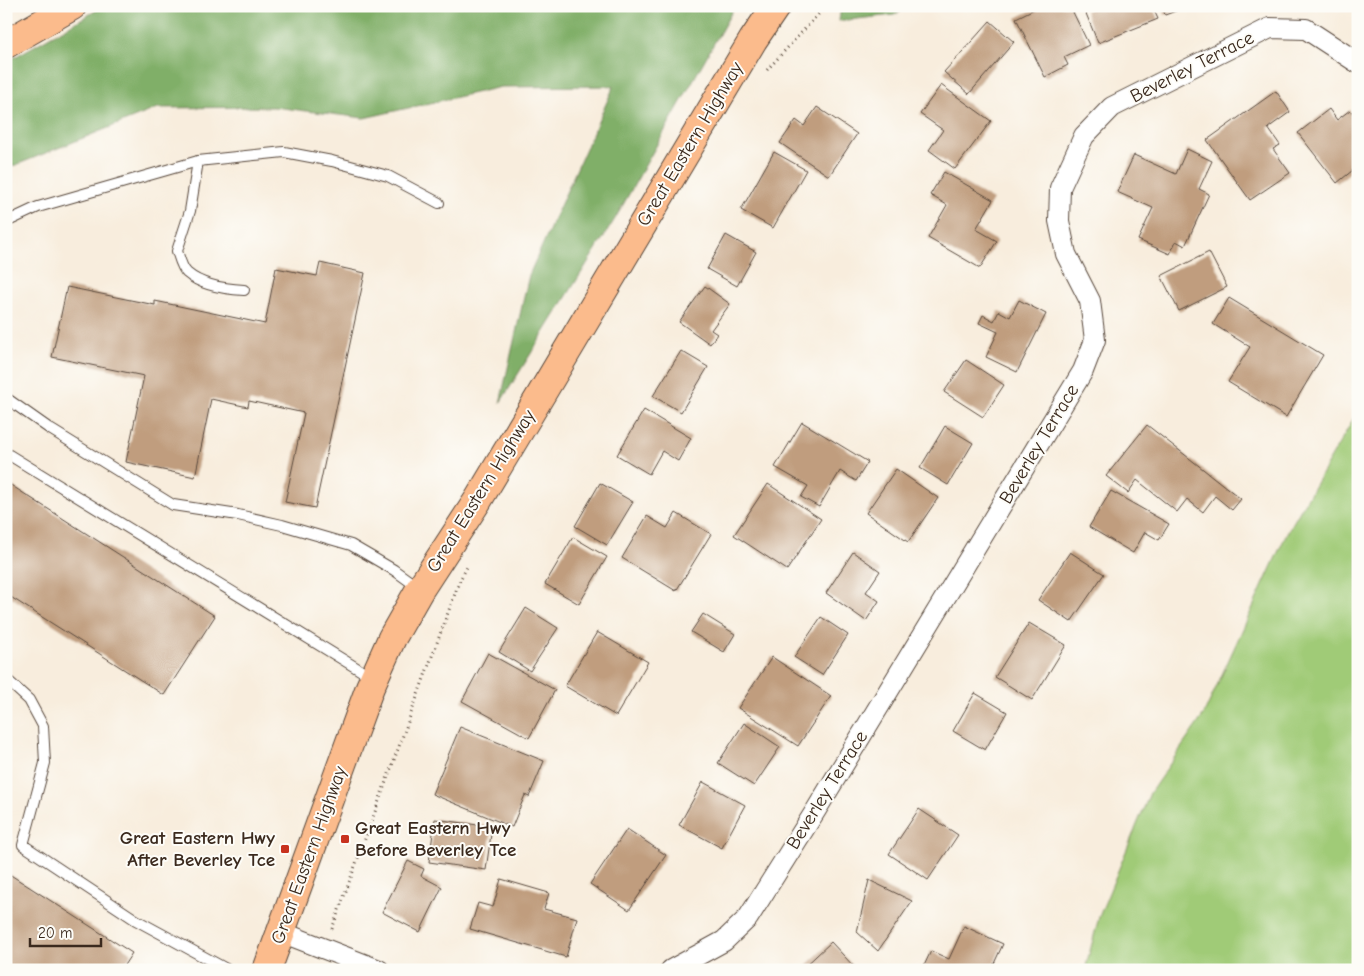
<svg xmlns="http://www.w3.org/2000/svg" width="1364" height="976" font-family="'Comic Neue',sans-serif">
	<rect width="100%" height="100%" fill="#fdfcf7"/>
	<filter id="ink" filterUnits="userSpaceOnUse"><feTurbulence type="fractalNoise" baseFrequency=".02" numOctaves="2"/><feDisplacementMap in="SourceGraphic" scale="10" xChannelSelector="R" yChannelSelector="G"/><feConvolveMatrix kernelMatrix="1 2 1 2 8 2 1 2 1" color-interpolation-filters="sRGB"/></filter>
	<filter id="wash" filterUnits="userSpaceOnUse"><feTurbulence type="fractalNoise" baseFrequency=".0096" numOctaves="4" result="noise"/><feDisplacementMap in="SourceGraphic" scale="20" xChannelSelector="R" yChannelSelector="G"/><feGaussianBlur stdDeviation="1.12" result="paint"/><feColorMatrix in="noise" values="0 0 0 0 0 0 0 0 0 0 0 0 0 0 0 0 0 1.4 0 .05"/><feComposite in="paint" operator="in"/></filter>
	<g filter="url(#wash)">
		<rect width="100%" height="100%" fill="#f8eddd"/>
		<!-- green -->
		<path fill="#a0cb77" stroke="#6e7a4a" d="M 1358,411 L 1358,970 L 1085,970 L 1099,917 L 1150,793 L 1203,716 L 1286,535 Z"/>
		<!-- forest -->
		<g fill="#80af68" stroke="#5e6c43">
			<path d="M 104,6 L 735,6 L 615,219 L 500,403 L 529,275 L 614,86 L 501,87 L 364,118 L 274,107 L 158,108 L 6,169 L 6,62 Z"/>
			<path d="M 841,6 L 911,6 L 894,15 L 839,21 Z"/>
		</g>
		<g id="blocks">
			<!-- building -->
			<g fill="#c09d7e">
				<path d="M 1040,6 L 1070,6 L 1089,45 L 1064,57 L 1068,65 L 1045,77 L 1016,18 Z"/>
				<path d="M 1152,6 L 1158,19 L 1098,43 L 1085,11 L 1096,6 Z"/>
				<path d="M 1162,6 L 1189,6 L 1165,15 Z"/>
				<path d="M 990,21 L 1014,42 L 969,94 L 944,72 Z"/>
				<path d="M 941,85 L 991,121 L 955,169 L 929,150 L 943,130 L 920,114 Z"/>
				<path d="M 1276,91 L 1290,112 L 1268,128 L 1280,145 L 1273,149 L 1290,173 L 1250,200 L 1207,140 Z"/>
				<path d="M 817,107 L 857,134 L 829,176 L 780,143 L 796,120 L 804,126 Z"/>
				<path d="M 1329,109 L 1337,120 L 1350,110 L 1358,119 L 1358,166 L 1337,183 L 1298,133 Z"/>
				<path d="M 1187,149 L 1212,161 L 1199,189 L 1209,194 L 1185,246 L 1176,241 L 1170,254 L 1138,240 L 1153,208 L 1117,192 L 1134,155 L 1176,174 Z"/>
				<path d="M 774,152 L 806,170 L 773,228 L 741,210 Z"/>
				<path d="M 944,172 L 993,200 L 976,229 L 997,241 L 980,268 L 928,238 L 947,205 L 930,195 Z"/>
				<path d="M 726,235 L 756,252 L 737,286 L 707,269 Z"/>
				<path d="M 1209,252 L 1227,287 L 1179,311 L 1161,276 Z"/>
				<path d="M 320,263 L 365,273 L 315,508 L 285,502 L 304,413 L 249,401 L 248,407 L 211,399 L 195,477 L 126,462 L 144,376 L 52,357 L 67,287 L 155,305 L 155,301 L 265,324 L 276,268 L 317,276 Z"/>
				<path d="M 705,286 L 730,304 L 711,330 L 717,334 L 710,344 L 679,322 Z"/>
				<path d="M 1229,298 L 1323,355 L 1286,417 L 1228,382 L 1250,347 L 1213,324 Z"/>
				<path d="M 1019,300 L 1046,314 L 1017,372 L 986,357 L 998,332 L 979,323 L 983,315 L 994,321 L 999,311 L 1010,317 Z"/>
				<path d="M 681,351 L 708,367 L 681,412 L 653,396 Z"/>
				<path d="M 966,360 L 1004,385 L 983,417 L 944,392 Z"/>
				<path d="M 644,410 L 691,438 L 678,461 L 662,451 L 649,474 L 617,455 Z"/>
				<path d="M 802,422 L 868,462 L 856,481 L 840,471 L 819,507 L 801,497 L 808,486 L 775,467 Z"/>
				<path d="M 1147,425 L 1241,499 L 1232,510 L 1215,496 L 1203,512 L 1187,499 L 1177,512 L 1137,480 L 1128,493 L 1106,476 Z"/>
				<path d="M 945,426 L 973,443 L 948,485 L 920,468 Z"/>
				<path d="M 896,469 L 938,498 L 908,542 L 866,513 Z"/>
				<path d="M 6,482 L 215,616 L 164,695 L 6,594 Z"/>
				<path d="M 600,483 L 633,502 L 607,545 L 575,526 Z"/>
				<path d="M 768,484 L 821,519 L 787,570 L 734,535 Z"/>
				<path d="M 1111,491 L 1169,524 L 1159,540 L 1145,532 L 1133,553 L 1089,527 Z"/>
				<path d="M 676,513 L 711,534 L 676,591 L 622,558 L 647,516 L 667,528 Z"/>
				<path d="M 573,537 L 607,557 L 579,604 L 545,584 Z"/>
				<path d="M 853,552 L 880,571 L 866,592 L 879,601 L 866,621 L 826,593 Z"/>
				<path d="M 1070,552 L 1104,574 L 1071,622 L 1038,600 Z"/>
				<path d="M 526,608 L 558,628 L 530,671 L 499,652 Z"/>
				<path d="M 703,614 L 735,634 L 724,652 L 691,632 Z"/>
				<path d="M 821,617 L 848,635 L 822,675 L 794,657 Z"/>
				<path d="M 1029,623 L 1066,645 L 1032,700 L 995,677 Z"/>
				<path d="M 597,632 L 648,662 L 616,716 L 565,686 Z"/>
				<path d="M 488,653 L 555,690 L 529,738 L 462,701 Z"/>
				<path d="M 772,657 L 831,696 L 798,746 L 738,708 Z"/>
				<path d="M 975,693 L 1007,712 L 985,750 L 953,731 Z"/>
				<path d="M 744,723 L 780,747 L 754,786 L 718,763 Z"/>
				<path d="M 460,727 L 544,761 L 529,797 L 525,795 L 512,827 L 432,794 Z"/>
				<path d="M 703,782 L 745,805 L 722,848 L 679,825 Z"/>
				<path d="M 919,809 L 958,835 L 928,880 L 889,854 Z"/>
				<path d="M 435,819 L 492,827 L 486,870 L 429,862 Z"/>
				<path d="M 627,829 L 666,855 L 629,910 L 590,884 Z"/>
				<path d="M 408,861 L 424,869 L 421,876 L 442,887 L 420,932 L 382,912 Z"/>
				<path d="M 6,872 L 132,953 L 121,970 L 6,970 Z"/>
				<path d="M 501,879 L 549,893 L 544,909 L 577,918 L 566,957 L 470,929 L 478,903 L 493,907 Z"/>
				<path d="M 869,880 L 912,901 L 878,951 L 857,932 Z"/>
				<path d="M 964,926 L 1003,944 L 991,970 L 922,970 L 931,951 L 949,959 Z"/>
				<path d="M 831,942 L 857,970 L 801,970 Z"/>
			</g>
		</g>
	</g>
	<g filter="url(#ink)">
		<use href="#blocks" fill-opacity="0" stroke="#57473b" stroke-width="1"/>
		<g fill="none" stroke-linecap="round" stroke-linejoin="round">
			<defs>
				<g id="service">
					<path d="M 198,161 L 190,211 L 177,251 C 179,257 182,269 187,273 C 202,286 225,289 244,290"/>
					<path d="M 6,222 L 38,207 L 198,161 L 284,152 L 332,161 L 388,176 L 439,203"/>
					<path d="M 6,398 L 50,429 L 173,505 L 238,515 L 282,525 L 351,545 L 394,570 L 419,588"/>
					<path d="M 6,453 L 373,678"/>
					<path d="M 6,679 L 29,700 L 43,726 L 45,763 L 23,845 L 136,920 L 228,970"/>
				</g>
				<g id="minor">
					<path d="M 281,932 L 379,970"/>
					<path d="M 671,970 L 724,941 L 748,918 L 816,810 L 1083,371 L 1095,340 L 1090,301 L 1066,254 L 1059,221 L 1060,188 L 1084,136 L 1112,107 L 1270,28 L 1306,29 L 1358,63"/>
				</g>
				<g id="trunk">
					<path d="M 6,44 L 72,6"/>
					<path d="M 267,970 L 370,687 L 392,638 L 420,589 L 478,500 L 753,40 L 776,6"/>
				</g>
			</defs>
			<!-- service casing -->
			<use href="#service" stroke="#57473b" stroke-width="12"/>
			<!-- minor casing -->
			<use href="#minor" stroke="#57473b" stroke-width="22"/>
			<!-- trunk casing -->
			<use href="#trunk" stroke="#57473b" stroke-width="30"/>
			<!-- path -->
			<g stroke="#57473b" stroke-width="3" stroke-dasharray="1 4" stroke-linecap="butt">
				<path d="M 767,70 L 826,6"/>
				<path d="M 332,929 L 460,580 L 467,567"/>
			</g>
			<!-- service -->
			<use href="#service" stroke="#fff" stroke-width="10"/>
			<!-- minor -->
			<use href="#minor" stroke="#fff" stroke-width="20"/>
			<!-- trunk -->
			<use href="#trunk" stroke="#fbbb8c" stroke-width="28"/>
		</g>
	</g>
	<!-- markers -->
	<g fill="#c8321e" stroke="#fdfcf7" stroke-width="2">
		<rect x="340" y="834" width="10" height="10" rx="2.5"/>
		<rect x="280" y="844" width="10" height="10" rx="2.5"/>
	</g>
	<g text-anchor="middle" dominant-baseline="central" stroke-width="4" stroke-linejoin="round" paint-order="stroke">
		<!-- street labels -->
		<g font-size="19" fill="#3b2a1e" stroke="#fdfcf7">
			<text transform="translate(1192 67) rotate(-27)">Beverley Terrace</text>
			<text transform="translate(690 144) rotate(-59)">Great Eastern Highway</text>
			<text transform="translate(1039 444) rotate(-59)">Beverley Terrace</text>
			<text transform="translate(481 491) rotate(-58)">Great Eastern Highway</text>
			<text transform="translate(827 790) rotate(-58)">Beverley Terrace</text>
			<text transform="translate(309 855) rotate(-70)">Great Eastern Highway</text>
		</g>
		<!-- poi labels -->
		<g font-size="19" font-weight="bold" fill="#3b2a1e" stroke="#fdfcf7" text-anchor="start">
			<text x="355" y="828">Great Eastern Hwy<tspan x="355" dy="22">Before Beverley Tce</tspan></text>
			<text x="275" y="838" text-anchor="end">Great Eastern Hwy<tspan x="275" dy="22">After Beverley Tce</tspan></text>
		</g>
	</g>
	<!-- margin -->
	<rect width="1364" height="976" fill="none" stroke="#fdfcf7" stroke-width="25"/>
	<!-- scale -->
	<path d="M30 938v8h71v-8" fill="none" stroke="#3b2a1e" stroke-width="2.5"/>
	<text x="38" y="938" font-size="15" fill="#3b2a1e" stroke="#fdfcf7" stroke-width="4" paint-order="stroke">20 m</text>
</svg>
